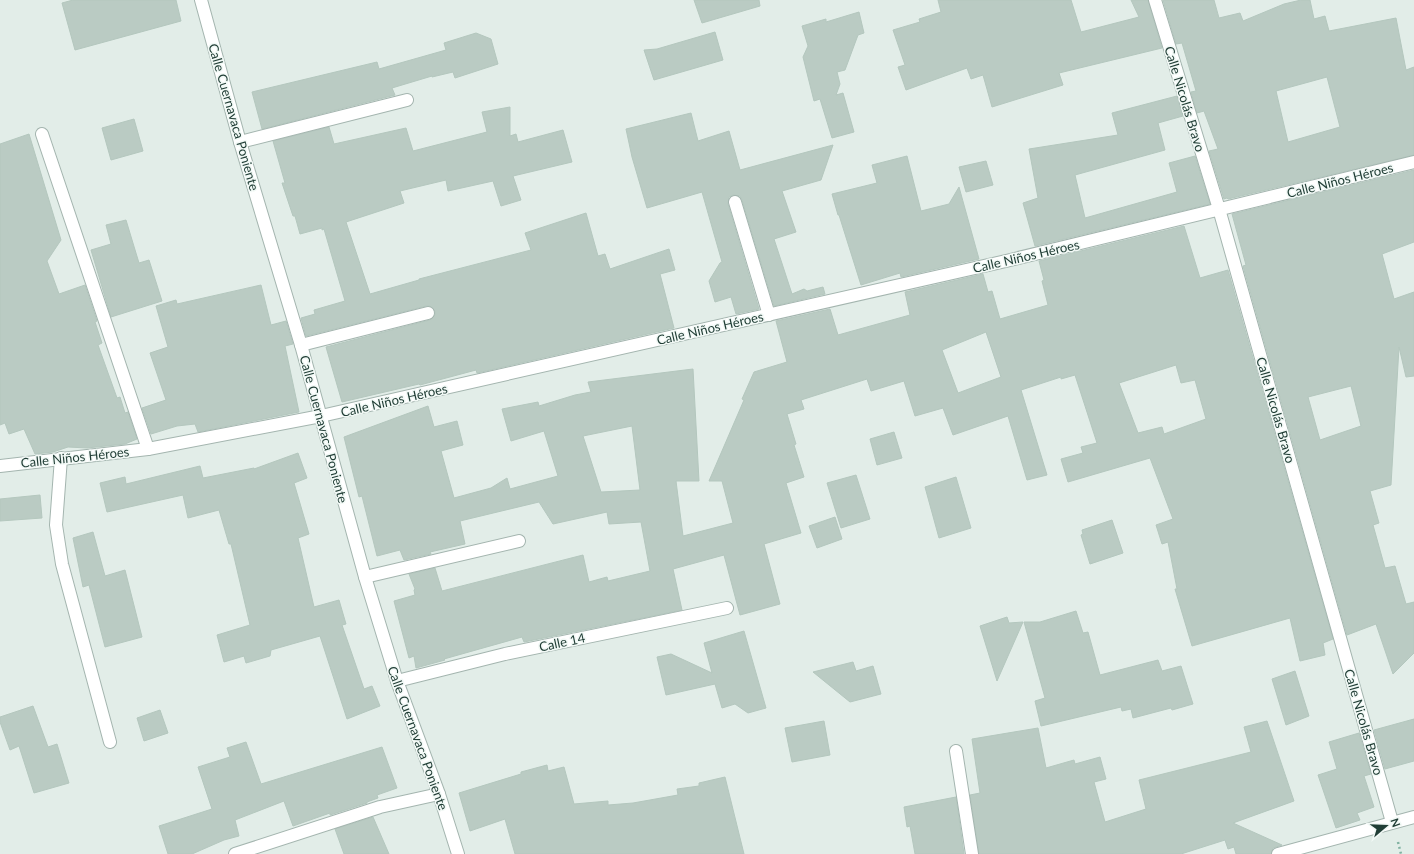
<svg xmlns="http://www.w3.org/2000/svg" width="1414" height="854" font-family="Lato,sans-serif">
	<rect width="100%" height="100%" fill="#e2ede8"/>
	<!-- building -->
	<g fill="#bacbc3" stroke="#b4c7be" fill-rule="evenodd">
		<path d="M 73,0 L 176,0 L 181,21 L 75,50 L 62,3 Z"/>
		<path d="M 694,0 L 759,0 L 760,6 L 702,23 Z"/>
		<path d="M 938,0 L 1071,0 L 1081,32 L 1139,17 L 1131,0 L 1148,0 L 1162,48 L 1059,73 L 1063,85 L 992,107 L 983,75 L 971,79 L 967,68 L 906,90 L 898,67 L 905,65 L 893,30 L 920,22 L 919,19 L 941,12 Z"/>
		<path d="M 1163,0 L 1214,0 L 1219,18 L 1240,13 L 1243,21 L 1284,4 L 1301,0 L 1310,0 L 1314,19 L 1325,16 L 1329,31 L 1396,18 L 1406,70 L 1414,67 L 1414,155 L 1228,199 L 1227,198 L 1224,199 L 1209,151 L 1218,149 L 1204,111 L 1197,113 L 1191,92 L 1196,91 L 1182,43 L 1176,44 ZM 1327,77 L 1340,127 L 1288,142 L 1276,91 Z"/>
		<path d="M 859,12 L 864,33 L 858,35 L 845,70 L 837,72 L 840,84 L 836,95 L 843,93 L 854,132 L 832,138 L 820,99 L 814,101 L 803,57 L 808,46 L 802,26 L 826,19 L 826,22 Z"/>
		<path d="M 715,32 L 723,60 L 654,80 L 644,50 L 657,49 Z"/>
		<path d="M 476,33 L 491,39 L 498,64 L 455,78 L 453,72 L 432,77 L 432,76 L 392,88 L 395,95 L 262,129 L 252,92 L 377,62 L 379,69 L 446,50 L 444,43 Z"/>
		<path d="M 1177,96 L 1183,116 L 1158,123 L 1165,150 L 1075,175 L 1085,218 L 1177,192 L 1169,163 L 1195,156 L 1210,204 L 1035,246 L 1023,203 L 1038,198 L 1029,149 L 1118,135 L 1112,113 Z"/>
		<path d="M 510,107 L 510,136 L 516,134 L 518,142 L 563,130 L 572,162 L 513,176 L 521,200 L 501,206 L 493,181 L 448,191 L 446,180 L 400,191 L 404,203 L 346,222 L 370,294 L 419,280 L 419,279 L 531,250 L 525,233 L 586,213 L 598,256 L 605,254 L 610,269 L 669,249 L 675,270 L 660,274 L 674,328 L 477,373 L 476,370 L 420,385 L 419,384 L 342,402 L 326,347 L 430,320 L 435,315 L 435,311 L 430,306 L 426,306 L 306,336 L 301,318 L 315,314 L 314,310 L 345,301 L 324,229 L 322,230 L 322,228 L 300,234 L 295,216 L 293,216 L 282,183 L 285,183 L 273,141 L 329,127 L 334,144 L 406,128 L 413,151 L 487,132 L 482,112 Z"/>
		<path d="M 691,113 L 698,141 L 729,131 L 740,170 L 833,145 L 821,180 L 782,191 L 796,232 L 774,239 L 792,294 L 804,289 L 807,291 L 823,287 L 825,294 L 774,306 L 742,200 L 740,196 L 733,195 L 729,197 L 728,204 L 759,309 L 736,314 L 731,297 L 715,302 L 709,281 L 720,263 L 722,262 L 702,192 L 647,208 L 632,157 L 626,129 Z"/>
		<path d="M 134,119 L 143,151 L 111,160 L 102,128 Z"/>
		<path d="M 29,134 L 61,240 L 47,261 L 59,294 L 85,285 L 97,321 L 95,322 L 102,343 L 98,345 L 117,398 L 120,397 L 125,413 L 128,412 L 137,439 L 125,444 L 87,448 L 68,447 L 53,452 L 35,454 L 24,429 L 9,434 L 5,423 L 0,425 L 0,144 Z"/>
		<path d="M 907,156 L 921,211 L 949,204 L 959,187 L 979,259 L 901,277 L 900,273 L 861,285 L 839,215 L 838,215 L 832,194 L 877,183 L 872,165 Z"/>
		<path d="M 986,161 L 993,185 L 966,192 L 959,167 Z"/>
		<path d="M 1414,170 L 1414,242 L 1382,254 L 1394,299 L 1414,292 L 1414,376 L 1406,377 L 1399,347 L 1391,485 L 1370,491 L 1379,523 L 1373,525 L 1385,568 L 1395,566 L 1406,604 L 1414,602 L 1414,653 L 1393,674 L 1376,624 L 1347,635 L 1243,266 L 1246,265 L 1232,214 ZM 1351,386 L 1361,426 L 1320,440 L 1308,397 Z"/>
		<path d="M 126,220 L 139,263 L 149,260 L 162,301 L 111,317 L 91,250 L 111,244 L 106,225 Z"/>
		<path d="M 1184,226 L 1200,278 L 1228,270 L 1333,639 L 1323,643 L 1325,655 L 1300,661 L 1290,618 L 1192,646 L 1175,589 L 1177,589 L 1168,542 L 1162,544 L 1156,525 L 1173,519 L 1150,458 L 1068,482 L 1061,459 L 1083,453 L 1081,447 L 1097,443 L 1075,375 L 1061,379 L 1061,377 L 1021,390 L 1047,475 L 1027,480 L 1008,416 L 953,435 L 943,408 L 915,416 L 904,381 L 871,391 L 867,379 L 801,400 L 804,409 L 787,414 L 796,444 L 794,445 L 804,477 L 786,483 L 801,533 L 764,544 L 780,604 L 740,615 L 724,555 L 673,569 L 682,610 L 524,642 L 522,637 L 444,659 L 445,660 L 416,668 L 414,656 L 409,658 L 394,601 L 415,595 L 414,590 L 415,589 L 409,574 L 435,568 L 442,591 L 583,555 L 589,582 L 607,577 L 608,581 L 650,571 L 641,522 L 609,524 L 607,512 L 553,524 L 539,502 L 460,521 L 465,544 L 430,552 L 431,554 L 404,560 L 400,550 L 377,556 L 362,496 L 359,497 L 344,437 L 428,406 L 434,427 L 457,421 L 463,445 L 441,451 L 454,498 L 491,488 L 507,478 L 510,489 L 558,476 L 544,431 L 511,441 L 502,409 L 538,402 L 539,406 L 575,395 L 591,392 L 588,382 L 693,369 L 699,481 L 676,481 L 683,536 L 733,523 L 722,481 L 709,481 L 744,400 L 742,399 L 754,372 L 787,362 L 776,321 L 830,309 L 838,335 L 910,315 L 905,292 L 983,274 L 988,292 L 992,291 L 1000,319 L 1048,305 L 1042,281 L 1044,280 L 1039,261 ZM 986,332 L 1001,377 L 958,393 L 942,350 ZM 1176,365 L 1181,383 L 1195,380 L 1206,419 L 1164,434 L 1162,427 L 1138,433 L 1119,383 ZM 632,426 L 640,490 L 601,492 L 583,436 Z"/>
		<path d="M 261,285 L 271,325 L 286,321 L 293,344 L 285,346 L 299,412 L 198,432 L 195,424 L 177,426 L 151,434 L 142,408 L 166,400 L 150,353 L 168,347 L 156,306 L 176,300 L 177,304 Z"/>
		<path d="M 894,432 L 902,458 L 877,465 L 870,439 Z"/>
		<path d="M 298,453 L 307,478 L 294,483 L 309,534 L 298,538 L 314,607 L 339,600 L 346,624 L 342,625 L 364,689 L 372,686 L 380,706 L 347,719 L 320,636 L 271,650 L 270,656 L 246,663 L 244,656 L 224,662 L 217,635 L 250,625 L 231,544 L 229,544 L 219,510 L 188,518 L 183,495 L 107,512 L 100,483 L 125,477 L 126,484 L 200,466 L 203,478 L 254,468 L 254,469 Z"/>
		<path d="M 856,475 L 870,519 L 841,528 L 827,483 Z"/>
		<path d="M 956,477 L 971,528 L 939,538 L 925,487 Z"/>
		<path d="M 40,495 L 42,518 L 0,521 L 0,499 Z"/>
		<path d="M 835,517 L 842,539 L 817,548 L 809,526 Z"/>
		<path d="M 1112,520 L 1123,553 L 1090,564 L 1081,535 L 1083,534 L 1082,530 Z"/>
		<path d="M 93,532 L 105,576 L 125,570 L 142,637 L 105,647 L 89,585 L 83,587 L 73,538 Z"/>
		<path d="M 1076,611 L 1083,633 L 1088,632 L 1100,675 L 1158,660 L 1162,671 L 1181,666 L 1193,704 L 1172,710 L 1171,708 L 1133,718 L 1131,709 L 1122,711 L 1121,707 L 1041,726 L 1035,701 L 1045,698 L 1024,622 L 1040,622 Z"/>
		<path d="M 1007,617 L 1009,623 L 1023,622 L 997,681 L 980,626 Z"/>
		<path d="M 744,631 L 766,708 L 748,713 L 735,704 L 722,708 L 715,684 L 666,695 L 657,657 L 671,654 L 712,673 L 704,643 Z"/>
		<path d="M 853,662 L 856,671 L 873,666 L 881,694 L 850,702 L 813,672 Z"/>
		<path d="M 1295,671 L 1309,716 L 1286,725 L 1272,679 Z"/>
		<path d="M 33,706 L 48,747 L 57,744 L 69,783 L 34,793 L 19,746 L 10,750 L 0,722 L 0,717 Z"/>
		<path d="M 160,710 L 168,733 L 144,741 L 137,718 Z"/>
		<path d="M 1414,719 L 1414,761 L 1385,769 L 1374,730 Z"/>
		<path d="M 824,721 L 830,755 L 792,762 L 785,728 Z"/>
		<path d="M 1267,721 L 1294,801 L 1233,823 L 1282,845 L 1273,848 L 1271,854 L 1236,854 L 1234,847 L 1228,849 L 1225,840 L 1181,854 L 979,854 L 970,795 L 980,793 L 972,739 L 1038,728 L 1046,768 L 1074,760 L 1075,764 L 1100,757 L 1106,779 L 1094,782 L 1105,822 L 1146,809 L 1139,780 L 1251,752 L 1244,727 Z"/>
		<path d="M 1359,733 L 1371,774 L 1364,776 L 1374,807 L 1357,813 L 1360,820 L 1336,828 L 1318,775 L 1337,769 L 1329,742 Z"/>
		<path d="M 246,742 L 261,784 L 382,747 L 397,788 L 377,795 L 378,798 L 367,802 L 367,803 L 330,815 L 330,813 L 293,826 L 284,801 L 235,820 L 239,836 L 224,840 L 192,854 L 168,854 L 159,826 L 212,809 L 198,767 L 230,757 L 227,748 Z"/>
		<path d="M 547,765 L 548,771 L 564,767 L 574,804 L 608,801 L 608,805 L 633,803 L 678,795 L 677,789 L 699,786 L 699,783 L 725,777 L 744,854 L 515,854 L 505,819 L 470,831 L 459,793 L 521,774 L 521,772 Z"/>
		<path d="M 956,797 L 964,854 L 915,854 L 910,826 L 907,827 L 904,807 Z"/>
		<path d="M 373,817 L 389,854 L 344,854 L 335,829 Z"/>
	</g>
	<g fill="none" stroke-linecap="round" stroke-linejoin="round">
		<defs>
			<g id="minor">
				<path d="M 201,0 L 240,142 L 301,345 L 365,577 L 397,681 L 439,794 L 458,854"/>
				<path d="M 1155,0 L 1219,209 L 1392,822"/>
				<path d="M 42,134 L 148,449"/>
				<path d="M 240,142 L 407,100"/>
				<path d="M 735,202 L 769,315"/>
				<path d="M 301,345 L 428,313"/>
				<path d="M 61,458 L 56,525 L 62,564 L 110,742"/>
				<path d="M 0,466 L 148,449 L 321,416 L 1006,261 L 1414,162"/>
				<path d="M 365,577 L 519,541"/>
				<path d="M 397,681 L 505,654 L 727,608"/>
				<path d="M 956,751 L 972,854"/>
				<path d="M 235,854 L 380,807 L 439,794"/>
				<path d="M 1278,854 L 1414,817"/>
			</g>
		</defs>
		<!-- minor casing -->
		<use href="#minor" stroke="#a4b5af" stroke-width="14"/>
		<!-- path -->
		<path stroke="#81b2a2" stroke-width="2.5" stroke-dasharray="2 3" stroke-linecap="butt" d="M 1398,842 L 1401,854"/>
		<!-- minor -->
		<use href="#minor" stroke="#fff" stroke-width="12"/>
	</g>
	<g text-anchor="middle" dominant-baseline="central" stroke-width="3" stroke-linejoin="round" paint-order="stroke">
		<!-- street labels -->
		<g font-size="13" fill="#213e36" stroke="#f2f9f6">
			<text transform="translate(1185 99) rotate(73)">Calle Nicolás Bravo</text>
			<text transform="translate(234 117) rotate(74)">Calle Cuernavaca Poniente</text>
			<text transform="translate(1340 180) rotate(-14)">Calle Niños Héroes</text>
			<text transform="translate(1026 256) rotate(-13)">Calle Niños Héroes</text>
			<text transform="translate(710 328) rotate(-13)">Calle Niños Héroes</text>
			<text transform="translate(394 400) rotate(-13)">Calle Niños Héroes</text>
			<text transform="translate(1276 410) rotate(74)">Calle Nicolás Bravo</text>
			<text transform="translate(324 429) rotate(75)">Calle Cuernavaca Poniente</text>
			<text transform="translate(75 457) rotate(-6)">Calle Niños Héroes</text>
			<text transform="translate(562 642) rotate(-12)">Calle 14</text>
			<text transform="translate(1364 722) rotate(74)">Calle Nicolás Bravo</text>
			<text transform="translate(418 738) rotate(70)">Calle Cuernavaca Poniente</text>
		</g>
	</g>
	<!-- north arrow -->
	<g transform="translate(1386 826) rotate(71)" stroke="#f2f9f6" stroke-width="3" paint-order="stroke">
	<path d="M0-3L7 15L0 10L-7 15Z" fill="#213e36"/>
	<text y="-6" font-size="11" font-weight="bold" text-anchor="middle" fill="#213e36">N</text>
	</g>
</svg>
